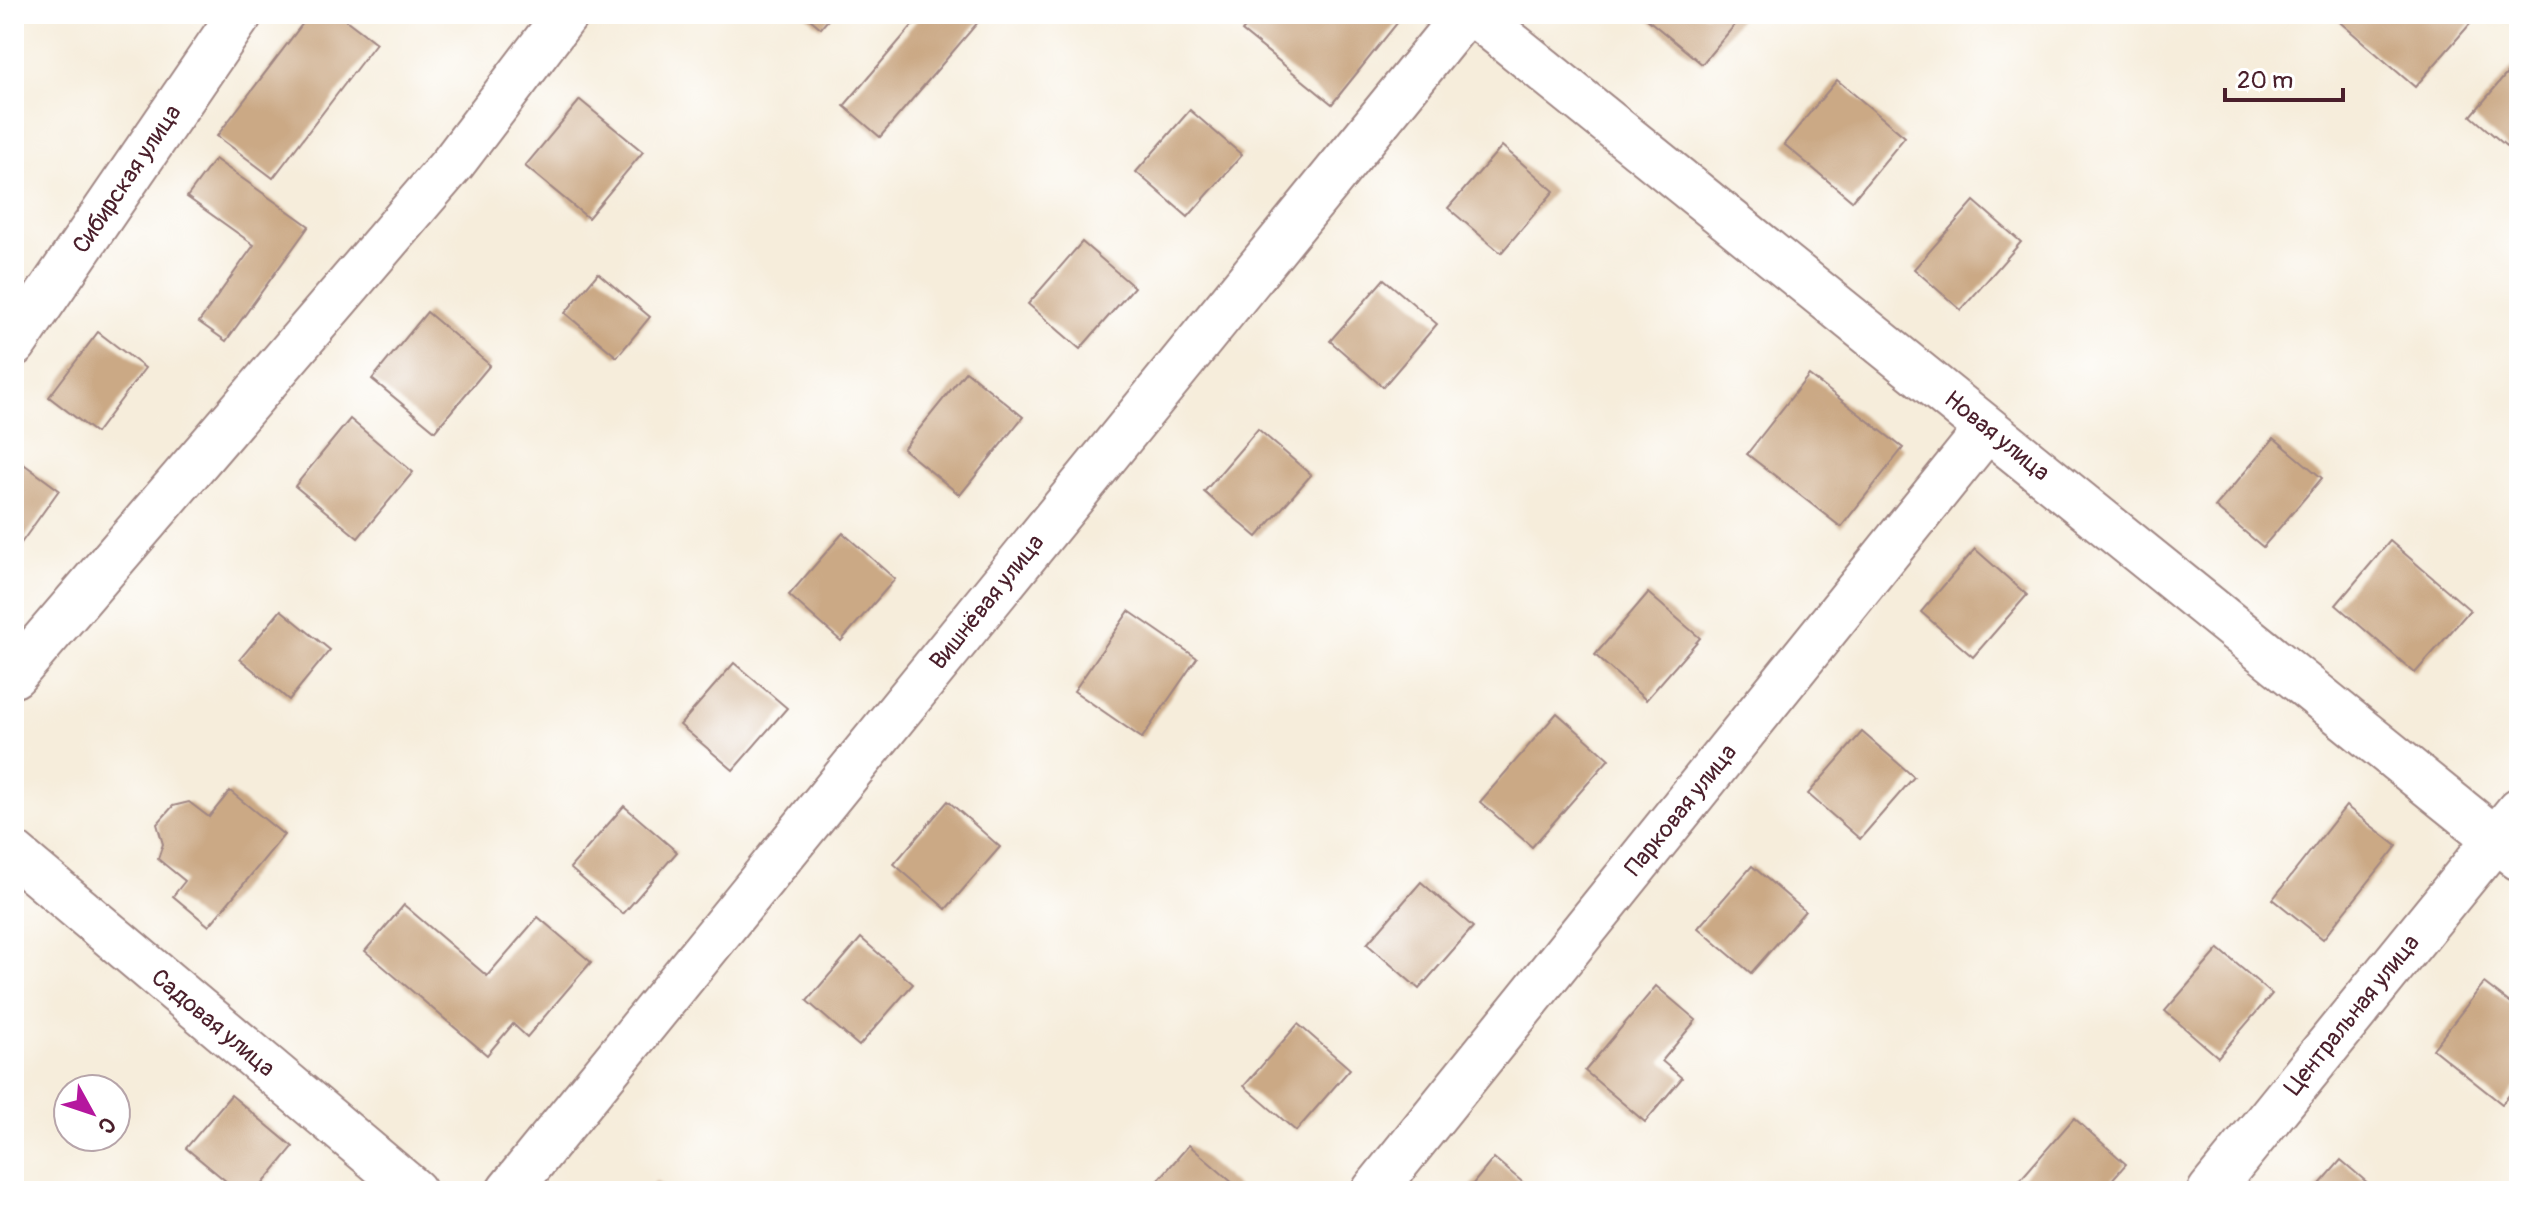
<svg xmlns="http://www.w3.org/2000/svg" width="2533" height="1205" font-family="Pangolin,sans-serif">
	<rect width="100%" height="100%" fill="#fff"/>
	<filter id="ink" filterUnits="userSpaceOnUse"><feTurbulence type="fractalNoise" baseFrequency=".0125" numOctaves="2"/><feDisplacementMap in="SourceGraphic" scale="16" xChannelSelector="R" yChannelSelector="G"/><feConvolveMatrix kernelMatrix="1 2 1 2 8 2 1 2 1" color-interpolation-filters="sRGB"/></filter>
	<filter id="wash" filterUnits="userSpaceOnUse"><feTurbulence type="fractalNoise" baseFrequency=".006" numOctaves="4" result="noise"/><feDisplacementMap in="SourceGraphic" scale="32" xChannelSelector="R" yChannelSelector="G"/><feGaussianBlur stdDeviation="1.8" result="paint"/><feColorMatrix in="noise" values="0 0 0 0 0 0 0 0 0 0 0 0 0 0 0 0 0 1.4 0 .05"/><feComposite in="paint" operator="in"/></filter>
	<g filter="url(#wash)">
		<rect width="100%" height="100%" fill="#f6eddb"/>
		<g id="blocks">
			<!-- building -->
			<g fill="#cba985">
				<path d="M 310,14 L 338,14 L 376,43 L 273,178 L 217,136 Z"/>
				<path d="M 804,14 L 833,14 L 821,28 Z"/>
				<path d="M 922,14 L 985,14 L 880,137 L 844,106 Z"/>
				<path d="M 1256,14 L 1399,14 L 1402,17 L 1332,104 L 1242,31 Z"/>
				<path d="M 1641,14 L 1744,14 L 1702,64 Z"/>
				<path d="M 2339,14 L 2458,14 L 2470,24 L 2415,87 L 2335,18 Z"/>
				<path d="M 2515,64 L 2519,68 L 2519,157 L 2471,116 Z"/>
				<path d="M 1837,80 L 1905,137 L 1852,201 L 1784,144 Z"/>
				<path d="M 580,100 L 643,152 L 588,218 L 525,166 Z"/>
				<path d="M 1190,110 L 1242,155 L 1188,217 L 1136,172 Z"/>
				<path d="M 1502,146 L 1554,191 L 1501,253 L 1448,208 Z"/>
				<path d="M 215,159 L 309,226 L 226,341 L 199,322 L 254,245 L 187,197 Z"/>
				<path d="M 1974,201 L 2021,242 L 1961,310 L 1914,269 Z"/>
				<path d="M 1082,242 L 1134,287 L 1080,349 L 1028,304 Z"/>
				<path d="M 598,273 L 650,317 L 617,357 L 565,313 Z"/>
				<path d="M 1384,279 L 1437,324 L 1383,387 L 1330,341 Z"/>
				<path d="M 427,312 L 490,365 L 435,431 L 372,379 Z"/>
				<path d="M 98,332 L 145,368 L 96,433 L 49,397 Z"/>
				<path d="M 966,371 L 1023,417 L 960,495 L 903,449 Z"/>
				<path d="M 1809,375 L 1903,448 L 1841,527 L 1747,454 Z"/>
				<path d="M 350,419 L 413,472 L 358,538 L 295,486 Z"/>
				<path d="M 1258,429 L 1311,475 L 1257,537 L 1204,492 Z"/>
				<path d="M 2274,438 L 2322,478 L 2263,547 L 2215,507 Z"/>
				<path d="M 14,457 L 59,490 L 14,553 Z"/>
				<path d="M 843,533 L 895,579 L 841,641 L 789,595 Z"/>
				<path d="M 2390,541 L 2470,610 L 2415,673 L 2336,605 Z"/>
				<path d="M 1975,549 L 2027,595 L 1973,657 L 1921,612 Z"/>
				<path d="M 1648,593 L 1700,638 L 1646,700 L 1595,655 Z"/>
				<path d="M 281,610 L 330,650 L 289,700 L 240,659 Z"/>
				<path d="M 1129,611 L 1197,658 L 1142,738 L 1074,691 Z"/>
				<path d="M 734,663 L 787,708 L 733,770 L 680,725 Z"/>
				<path d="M 1557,713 L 1609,759 L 1532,847 L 1480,802 Z"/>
				<path d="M 1862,732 L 1914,777 L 1860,839 L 1808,794 Z"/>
				<path d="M 230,791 L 284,835 L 209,926 L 173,896 L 185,881 L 158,859 L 163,844 L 157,824 L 173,806 L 189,802 L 209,817 Z"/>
				<path d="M 948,801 L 1000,847 L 946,909 L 894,864 Z"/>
				<path d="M 624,806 L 677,852 L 623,914 L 570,868 Z"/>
				<path d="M 2346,806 L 2397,846 L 2323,939 L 2273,899 Z"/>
				<path d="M 1752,866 L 1805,911 L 1751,973 L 1698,928 Z"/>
				<path d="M 1421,882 L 1473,927 L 1419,989 L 1367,944 Z"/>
				<path d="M 404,905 L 487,976 L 538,917 L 591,962 L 527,1037 L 513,1024 L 487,1055 L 365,951 Z"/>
				<path d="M 861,938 L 913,984 L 859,1046 L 807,1001 Z"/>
				<path d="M 2219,949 L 2272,994 L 2218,1057 L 2165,1011 Z"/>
				<path d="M 2484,983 L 2519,1010 L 2519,1082 L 2502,1104 L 2433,1049 Z"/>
				<path d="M 1656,986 L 1696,1020 L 1662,1061 L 1682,1078 L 1645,1122 L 1585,1071 Z"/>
				<path d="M 1298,1024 L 1350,1069 L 1296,1131 L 1244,1086 Z"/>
				<path d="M 231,1095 L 293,1147 L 257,1191 L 238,1191 L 186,1148 Z"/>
				<path d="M 2074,1118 L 2126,1164 L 2102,1191 L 2032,1191 L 2020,1180 Z"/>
				<path d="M 1189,1145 L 1242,1191 L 1149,1191 Z"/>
				<path d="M 1494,1158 L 1533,1191 L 1467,1191 Z"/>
				<path d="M 2341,1160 L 2377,1191 L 2314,1191 Z"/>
				<path d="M 656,1181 L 668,1191 L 648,1191 Z"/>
			</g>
		</g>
	</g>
	<g filter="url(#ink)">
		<use href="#blocks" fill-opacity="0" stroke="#a08683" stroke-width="2"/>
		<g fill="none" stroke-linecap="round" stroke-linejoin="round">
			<defs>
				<g id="minor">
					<path d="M 1474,14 L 2519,858"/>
					<path d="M 14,344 L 240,14"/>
					<path d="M 14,675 L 453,163 L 566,14"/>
					<path d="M 14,854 L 414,1191"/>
					<path d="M 509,1191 L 1465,14"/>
					<path d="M 1374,1191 L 1987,429"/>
					<path d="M 2210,1191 L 2519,810"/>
				</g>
			</defs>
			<!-- minor casing -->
			<use href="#minor" stroke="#a08683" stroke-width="48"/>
			<!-- minor -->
			<use href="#minor" stroke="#fff" stroke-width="44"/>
		</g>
	</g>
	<g text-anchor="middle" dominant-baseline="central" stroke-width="6" stroke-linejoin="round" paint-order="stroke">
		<!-- street labels -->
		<g font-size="24" fill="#4a1f2b" stroke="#fff">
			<text transform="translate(127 179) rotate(-56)">Сибирская улица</text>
			<text transform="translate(1997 436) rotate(39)">Новая улица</text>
			<text transform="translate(987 602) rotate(-51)">Вишнёвая улица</text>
			<text transform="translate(1681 810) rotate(-51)">Парковая улица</text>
			<text transform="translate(2352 1015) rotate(-51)">Центральная улица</text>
			<text transform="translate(213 1023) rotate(40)">Садовая улица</text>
		</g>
	</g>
	<!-- margin -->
	<rect width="2533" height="1205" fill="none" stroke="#fff" stroke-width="48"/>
	<!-- north arrow -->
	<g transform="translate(92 1113) rotate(130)"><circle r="38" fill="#ffffff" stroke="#b7a5aa" stroke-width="2"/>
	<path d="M0-6L14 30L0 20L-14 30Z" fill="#b5179e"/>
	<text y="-12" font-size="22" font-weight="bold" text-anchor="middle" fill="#4a1f2b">С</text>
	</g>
	<!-- scale -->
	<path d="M2225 88v12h118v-12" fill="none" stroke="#4a1f2b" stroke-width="4"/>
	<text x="2237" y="88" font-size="24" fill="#4a1f2b" stroke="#ffffff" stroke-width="6" paint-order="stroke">20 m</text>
</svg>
